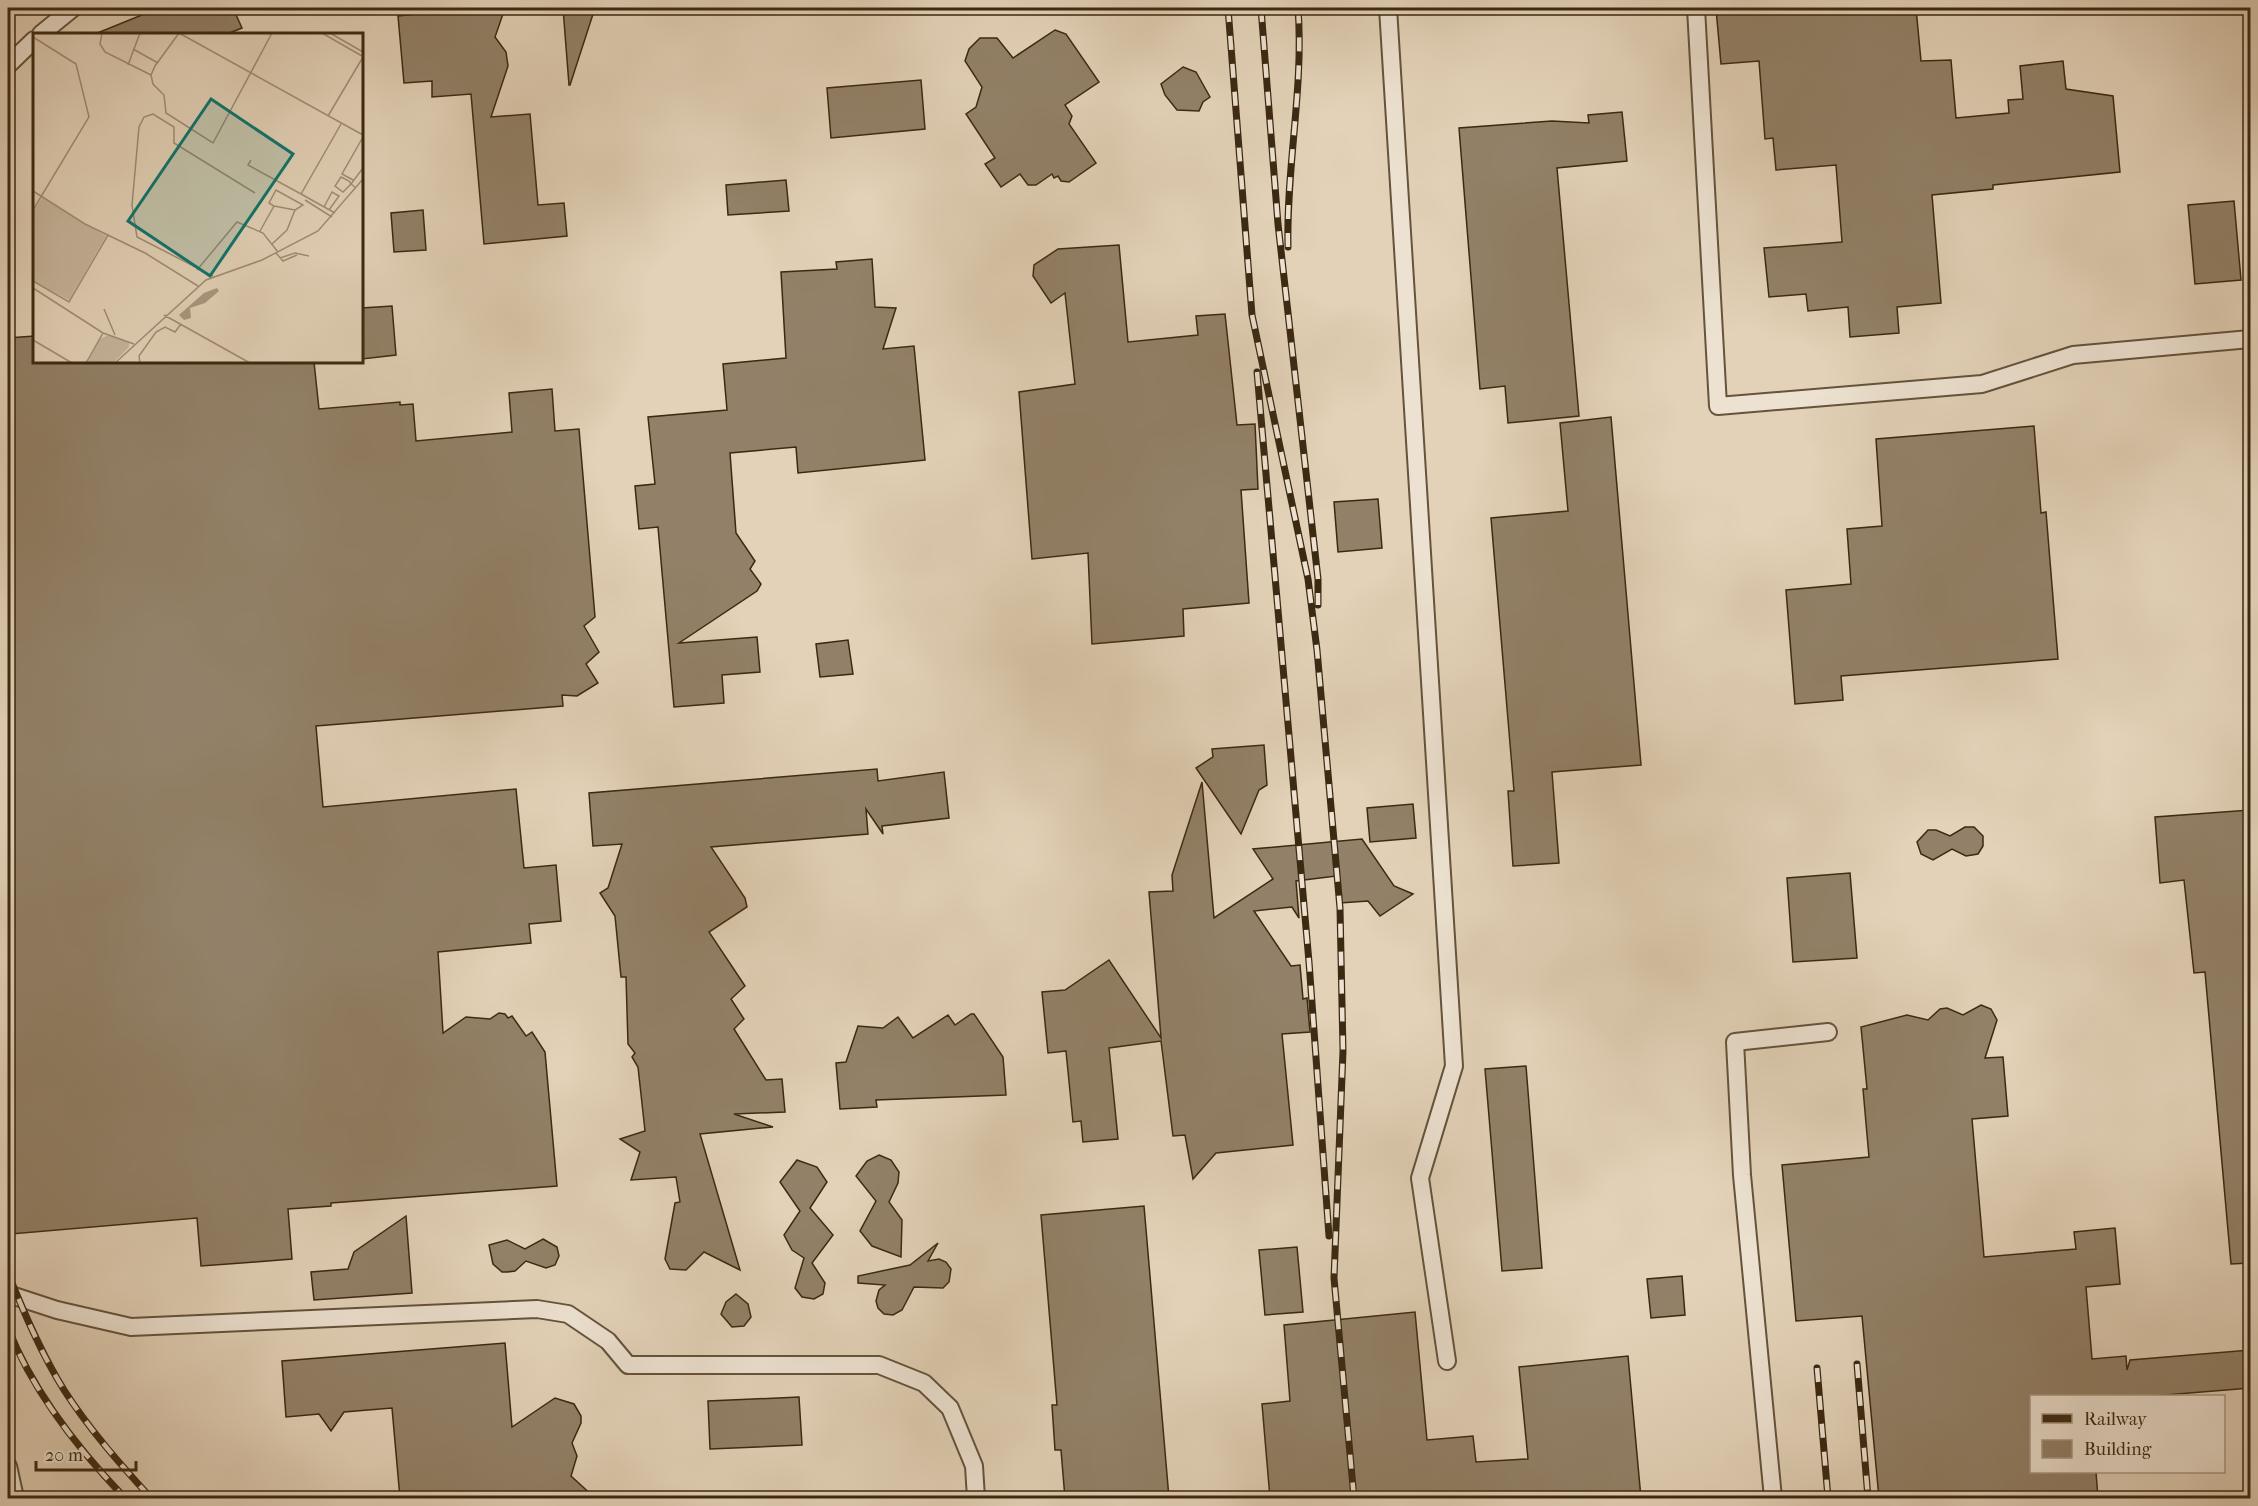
<svg xmlns="http://www.w3.org/2000/svg" width="2258" height="1506" font-family="'IM FELL French Canon',serif">
	<rect width="100%" height="100%" fill="#e3d2b8"/>
	<filter id="stains"><feTurbulence type="fractalNoise" baseFrequency=".00333" numOctaves="4"/><feColorMatrix values="0 0 0 0 .2 0 0 0 0 .09 0 0 0 0 .02 0 0 0 .5 -.17"/></filter>
	<radialGradient id="worn" r=".72"><stop offset=".6" stop-color="#630" stop-opacity="0"/><stop offset="1" stop-color="#630" stop-opacity=".3"/></radialGradient>
	<!-- building -->
	<g fill="#928168" stroke="#3b2912" stroke-width="1.5">
		<path d="M 159,8 L 233,8 L 242,28 L 227,34 L 95,34 Z"/>
		<path d="M 456,8 L 505,8 L 495,37 L 506,52 L 508,66 L 491,117 L 530,114 L 538,205 L 564,203 L 567,236 L 484,244 L 471,94 L 432,97 L 432,81 L 404,83 L 398,16 L 455,10 Z"/>
		<path d="M 563,8 L 595,8 L 570,85 L 569,85 Z"/>
		<path d="M 1739,8 L 1916,8 L 1921,61 L 1951,60 L 1956,118 L 2009,113 L 2008,100 L 2023,99 L 2020,66 L 2063,61 L 2066,89 L 2113,96 L 2120,172 L 1993,185 L 1993,189 L 1932,195 L 1941,303 L 1897,307 L 1899,333 L 1850,337 L 1848,307 L 1808,311 L 1806,294 L 1769,297 L 1764,248 L 1842,242 L 1836,165 L 1776,170 L 1773,138 L 1765,139 L 1759,61 L 1721,64 L 1716,9 Z"/>
		<path d="M 1055,30 L 1066,34 L 1099,82 L 1065,105 L 1072,116 L 1069,124 L 1096,163 L 1069,182 L 1061,181 L 1058,176 L 1054,178 L 1052,174 L 1036,185 L 1028,185 L 1020,174 L 1001,187 L 985,164 L 995,158 L 966,114 L 976,107 L 982,87 L 965,61 L 969,49 L 980,38 L 997,38 L 1013,58 Z"/>
		<path d="M 1183,67 L 1196,72 L 1210,97 L 1203,102 L 1199,111 L 1177,110 L 1165,95 L 1161,84 Z"/>
		<path d="M 921,80 L 925,129 L 831,138 L 827,88 Z"/>
		<path d="M 1622,112 L 1627,161 L 1557,168 L 1579,416 L 1508,423 L 1505,386 L 1480,389 L 1459,128 L 1552,121 L 1589,123 L 1588,115 Z"/>
		<path d="M 786,180 L 789,211 L 728,215 L 726,185 Z"/>
		<path d="M 2234,201 L 2241,280 L 2195,284 L 2188,205 Z"/>
		<path d="M 423,210 L 426,250 L 394,252 L 391,213 Z"/>
		<path d="M 1119,245 L 1128,342 L 1198,335 L 1196,316 L 1225,314 L 1237,425 L 1255,424 L 1258,489 L 1241,490 L 1249,603 L 1183,609 L 1184,636 L 1092,644 L 1088,553 L 1032,559 L 1019,392 L 1075,384 L 1065,293 L 1051,303 L 1033,276 L 1034,265 L 1058,249 Z"/>
		<path d="M 872,259 L 875,307 L 896,308 L 883,349 L 914,346 L 925,460 L 798,473 L 796,447 L 730,453 L 736,533 L 755,561 L 750,569 L 761,584 L 757,591 L 679,643 L 757,637 L 760,672 L 722,675 L 724,703 L 674,707 L 658,527 L 639,529 L 635,486 L 655,484 L 648,417 L 727,410 L 723,364 L 786,358 L 781,272 L 837,269 L 836,262 Z"/>
		<path d="M 392,306 L 396,355 L 362,359 L 362,308 Z"/>
		<path d="M 34,336 L 34,362 L 314,362 L 319,409 L 400,402 L 400,405 L 413,404 L 416,441 L 512,432 L 509,393 L 552,389 L 555,431 L 579,429 L 595,617 L 584,626 L 599,652 L 586,664 L 598,683 L 577,696 L 562,695 L 563,706 L 316,726 L 323,807 L 516,789 L 524,868 L 556,865 L 561,921 L 529,924 L 531,943 L 438,952 L 443,1033 L 466,1017 L 490,1019 L 499,1013 L 505,1014 L 508,1018 L 512,1016 L 526,1036 L 532,1032 L 545,1052 L 557,1186 L 331,1203 L 331,1206 L 288,1209 L 292,1259 L 255,1262 L 201,1266 L 197,1218 L 11,1234 L 8,1195 L 8,338 Z"/>
		<path d="M 1611,417 L 1641,765 L 1552,772 L 1559,863 L 1513,866 L 1508,791 L 1514,791 L 1491,518 L 1568,511 L 1560,423 Z"/>
		<path d="M 2034,426 L 2041,513 L 2046,512 L 2058,659 L 1841,676 L 1843,700 L 1795,704 L 1786,590 L 1851,584 L 1847,529 L 1882,526 L 1876,439 Z"/>
		<path d="M 1378,499 L 1382,548 L 1338,552 L 1334,502 Z"/>
		<path d="M 848,640 L 853,674 L 820,677 L 816,644 Z"/>
		<path d="M 1264,745 L 1267,785 L 1259,790 L 1241,834 L 1196,768 L 1213,757 L 1212,749 Z"/>
		<path d="M 877,769 L 878,781 L 944,772 L 949,818 L 882,826 L 883,834 L 866,809 L 868,834 L 711,847 L 745,898 L 747,907 L 709,932 L 745,986 L 731,999 L 744,1019 L 734,1029 L 766,1080 L 782,1079 L 785,1112 L 734,1114 L 773,1127 L 700,1134 L 740,1270 L 704,1252 L 686,1270 L 670,1269 L 665,1259 L 675,1203 L 680,1202 L 676,1177 L 631,1180 L 640,1152 L 620,1139 L 645,1131 L 638,1067 L 632,1057 L 635,1053 L 628,1044 L 626,977 L 621,977 L 615,916 L 600,893 L 608,888 L 622,844 L 593,846 L 589,793 Z"/>
		<path d="M 1202,782 L 1214,918 L 1273,879 L 1253,849 L 1362,839 L 1394,886 L 1413,894 L 1380,916 L 1368,901 L 1340,903 L 1336,876 L 1296,881 L 1299,918 L 1292,907 L 1254,911 L 1291,966 L 1300,965 L 1303,999 L 1307,998 L 1310,1032 L 1282,1034 L 1293,1145 L 1216,1153 L 1193,1179 L 1185,1135 L 1173,1136 L 1161,1041 L 1109,1048 L 1118,1139 L 1083,1142 L 1081,1121 L 1073,1122 L 1066,1051 L 1048,1053 L 1042,992 L 1065,990 L 1109,960 L 1161,1038 L 1149,892 L 1173,891 L 1172,875 Z"/>
		<path d="M 1413,804 L 1416,838 L 1370,842 L 1367,808 Z"/>
		<path d="M 2250,810 L 2250,1263 L 2231,1264 L 2205,972 L 2194,973 L 2184,880 L 2160,883 L 2155,817 Z"/>
		<path d="M 1965,827 L 1974,827 L 1983,836 L 1983,846 L 1978,854 L 1966,856 L 1952,849 L 1933,860 L 1921,854 L 1917,842 L 1928,830 L 1936,830 L 1950,836 Z"/>
		<path d="M 1850,873 L 1857,958 L 1793,962 L 1787,878 Z"/>
		<path d="M 1981,1005 L 1991,1009 L 1997,1020 L 1985,1058 L 2003,1057 L 2008,1116 L 1972,1119 L 1984,1257 L 2076,1249 L 2074,1232 L 2115,1228 L 2120,1284 L 2086,1287 L 2092,1359 L 2126,1356 L 2127,1370 L 2130,1360 L 2250,1350 L 2250,1388 L 2153,1396 L 2031,1396 L 2031,1472 L 2096,1472 L 2098,1498 L 1879,1498 L 1862,1316 L 1796,1321 L 1782,1165 L 1869,1157 L 1863,1089 L 1867,1089 L 1861,1027 L 1907,1015 L 1928,1020 L 1940,1009 L 1947,1008 L 1963,1015 Z"/>
		<path d="M 971,1014 L 974,1014 L 1003,1057 L 1006,1095 L 876,1100 L 877,1107 L 840,1109 L 836,1063 L 846,1062 L 858,1026 L 883,1028 L 898,1017 L 913,1038 L 948,1015 L 955,1025 Z"/>
		<path d="M 1526,1066 L 1542,1268 L 1502,1271 L 1485,1069 Z"/>
		<path d="M 879,1155 L 891,1160 L 899,1172 L 898,1183 L 889,1202 L 902,1220 L 901,1257 L 872,1246 L 860,1231 L 876,1201 L 856,1176 L 867,1161 Z"/>
		<path d="M 797,1160 L 817,1167 L 827,1182 L 810,1208 L 833,1235 L 812,1263 L 825,1283 L 823,1294 L 814,1299 L 802,1297 L 795,1288 L 804,1258 L 792,1250 L 784,1235 L 800,1211 L 780,1182 Z"/>
		<path d="M 1144,1206 L 1169,1498 L 1065,1498 L 1061,1450 L 1055,1450 L 1052,1405 L 1057,1405 L 1041,1215 Z"/>
		<path d="M 406,1216 L 412,1293 L 314,1300 L 311,1272 L 348,1269 L 354,1252 Z"/>
		<path d="M 543,1239 L 557,1247 L 559,1256 L 555,1265 L 546,1268 L 526,1261 L 515,1271 L 507,1272 L 502,1272 L 493,1264 L 489,1245 L 507,1240 L 525,1249 Z"/>
		<path d="M 938,1243 L 928,1261 L 939,1259 L 946,1262 L 951,1269 L 949,1282 L 943,1288 L 914,1287 L 902,1310 L 893,1315 L 884,1314 L 878,1308 L 876,1301 L 879,1290 L 885,1285 L 858,1283 L 858,1276 L 910,1265 Z"/>
		<path d="M 1297,1247 L 1303,1312 L 1265,1315 L 1259,1250 Z"/>
		<path d="M 1682,1276 L 1685,1315 L 1651,1318 L 1647,1279 Z"/>
		<path d="M 736,1294 L 748,1304 L 751,1317 L 744,1326 L 732,1327 L 721,1314 L 726,1302 Z"/>
		<path d="M 1415,1312 L 1427,1440 L 1473,1436 L 1476,1462 L 1528,1459 L 1519,1367 L 1628,1356 L 1641,1498 L 1270,1498 L 1262,1404 L 1290,1401 L 1284,1325 Z"/>
		<path d="M 505,1343 L 512,1427 L 555,1398 L 574,1404 L 581,1416 L 581,1423 L 572,1443 L 577,1456 L 571,1476 L 595,1498 L 400,1498 L 392,1408 L 344,1412 L 331,1431 L 319,1414 L 286,1417 L 282,1361 Z"/>
		<path d="M 799,1397 L 802,1445 L 710,1449 L 708,1401 Z"/>
	</g>
	<g fill="none" stroke-linecap="round" stroke-linejoin="round">
		<defs>
			<g id="lane">
				<path d="M 1388,8 L 1454,1066 L 1420,1178 L 1447,1361"/>
				<path d="M 1696,8 L 1718,406 L 1982,384 L 2073,355 L 2250,339"/>
				<path d="M 41,34 L 73,8"/>
				<path d="M 8,65 L 34,40"/>
				<path d="M 8,1294 L 57,1310 L 131,1327 L 537,1309 L 568,1314 L 608,1341 L 628,1365 L 879,1365 L 924,1383 L 950,1408 L 974,1466 L 976,1498"/>
				<path d="M 8,1466 L 15,1498"/>
				<path d="M 1773,1498 L 1742,1175 L 1735,1042 L 1828,1032"/>
			</g>
		</defs>
		<!-- lane casing -->
		<use href="#lane" stroke="#65533c" stroke-width="20"/>
		<!-- lane -->
		<use href="#lane" stroke="#ede2d1" stroke-width="16"/>
		<defs>
			<g id="rail">
				<path d="M 1228,8 L 1252,315 L 1308,579 L 1317,650 L 1340,908 L 1343,1051 L 1334,1278 L 1354,1498"/>
				<path d="M 1261,8 L 1278,224 L 1318,579 L 1318,605"/>
				<path d="M 1288,247 C 1286,167 1304,88 1298,8"/>
				<path d="M 1257,372 L 1309,962 L 1329,1236"/>
				<path d="M 8,1273 C 24,1313 41,1353 64,1390 C 89,1429 120,1464 151,1498"/>
				<path d="M 8,1328 C 33,1392 78,1449 125,1498"/>
				<path d="M 1857,1364 L 1868,1498"/>
				<path d="M 1817,1368 L 1828,1498"/>
			</g>
		</defs>
		<!-- rail casing -->
		<use href="#rail" stroke="#3b2912" stroke-width="7"/>
		<!-- rail -->
		<use href="#rail" stroke="#ede2d1" stroke-width="4.5" stroke-dasharray="14" stroke-linecap="butt"/>
	</g>
	<!-- overview -->
	<g transform="translate(33 33)">
		<rect width="330" height="330" fill="#e3d2b8"/>
		<path d="M 9,165 L 73,203 L 36,267 L 0,248 L 0,178 ZM 76,302 L 96,310 L 96,314 L 80,330 L 54,330 L 66,306 Z" fill="#c6b59c"/>
		<path d="M 184,255 L 186,258 L 172,270 L 157,275 L 158,285 L 151,287 L 146,282 L 171,260 Z" fill="#aa9980"/>
		<path fill="none" stroke="#a08e76" stroke-width="1.5" d="M 69,0 L 67,11 L 72,19 L 118,42M 146,0 L 122,33 L 118,42 L 120,51 L 131,62 L 133,80 L 180,110 L 239,0M 146,0 L 330,102M 289,0 L 329,23M 297,0 L 330,19M 0,4 L 43,31 L 56,84 L 0,177M 100,16 L 125,30M 95,32 L 107,0M 295,83 L 330,24M 218,127 L 215,132 L 268,161 L 308,91M 320,147 L 309,141 L 330,104M 323,155 L 318,151 L 316,148 L 308,144 L 302,153 L 310,159 L 318,151 L 330,135M 0,158 L 52,191 L 112,220 L 165,253M 268,161 L 302,180M 272,167 L 299,184M 241,173 L 262,177M 291,174 L 299,159 L 306,163 L 296,177M 227,198 L 241,173 L 236,170 L 243,157 L 270,172 L 262,177 L 254,197 L 239,211M 243,220 L 250,228 L 264,222M 247,225 L 262,220 L 276,223M 164,237 L 204,189 L 230,200 L 245,219M 180,243 L 104,204 L 99,172 L 106,94 L 111,84 L 120,81 L 141,94 L 141,110 L 222,160M 0,248 L 36,269 L 75,202M 0,255 L 70,300 L 101,311M 71,276 L 82,302M 131,282 L 217,330M 0,307 L 39,330M 53,330 L 70,300M 82,330 L 173,247 L 229,227 L 285,198 L 330,146M 107,330 L 106,323 L 123,299 L 132,294 L 142,299 L 148,291"/>
		<path fill="#0f766e" fill-opacity="0.15" stroke="#0f766e" stroke-width="3" d="M 178,66 L 260,121 L 177,243 L 95,188 Z"/>
		<rect width="330" height="330" fill="none" stroke="#3b2912" stroke-width="3"/>
	</g>
	<!-- margin -->
	<rect width="2258" height="1506" fill="none" stroke="#e3d2b8" stroke-width="30"/>
	<rect x="9" y="9" width="2240" height="1488" fill="none" stroke="#3b2912" stroke-width="3"/>
	<rect x="15" y="15" width="2228" height="1476" fill="none" stroke="#3b2912" stroke-width="1.5"/>
	<!-- legend -->
	<rect x="2030" y="1395" width="195" height="78" fill="#ede2d1" stroke="#a69885" stroke-width="1.5"/>
	<rect x="2042" y="1414" width="30" height="9" fill="#3b2912" stroke="#a69885" stroke-width="1.5"/>
	<text x="2084" y="1425" font-size="18" fill="#3b2912">Railway</text>
	<rect x="2042" y="1440" width="30" height="18" fill="#928168" stroke="#a69885" stroke-width="1.5"/>
	<text x="2084" y="1455" font-size="18" fill="#3b2912">Building</text>
	<!-- scale -->
	<path d="M36 1461v9h100v-9" fill="none" stroke="#3b2912" stroke-width="3"/>
	<text x="45" y="1461" font-size="18" fill="#3b2912" stroke="#ede2d1" stroke-width="4.5" paint-order="stroke">20 m</text>
	<rect width="100%" height="100%" filter="url(#stains)"/>
	<rect width="100%" height="100%" fill="url(#worn)"/>
</svg>
